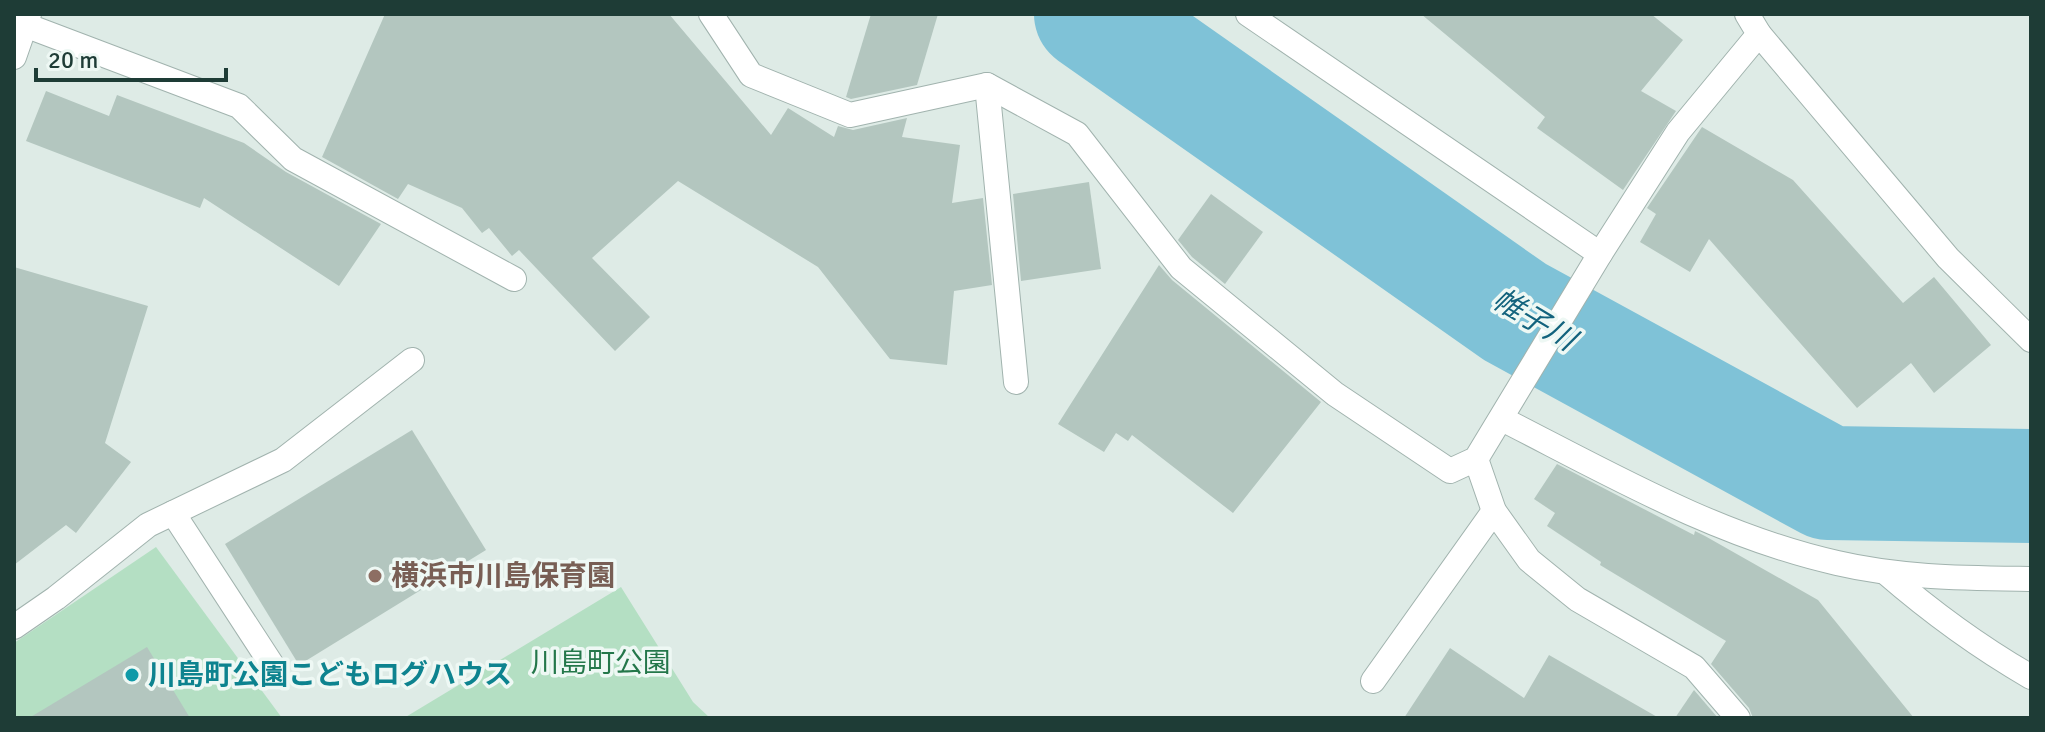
<svg xmlns="http://www.w3.org/2000/svg" width="2045" height="732" font-family="Signika,'Noto Sans JP',sans-serif">
	<rect width="100%" height="100%" fill="#deebe6"/>
	<!-- green -->
	<g fill="#b4dfc3">
		<path d="M 156,547 L 282,718 L 14,718 L 14,643 Z"/>
		<path d="M 621,587 L 693,702 L 710,718 L 404,718 Z"/>
	</g>
	<g fill="none" stroke-linecap="round" stroke-linejoin="round">
		<!-- river -->
		<path stroke="#7fc2d7" stroke-width="114" d="M 1091,14 L 1515,312 L 1828,483 L 2031,486"/>
	</g>
	<!-- building -->
	<g fill="#b3c6bf">
		<path d="M 385,14 L 669,14 L 771,135 L 788,108 L 834,137 L 838,126 L 853,130 L 907,118 L 902,137 L 960,145 L 952,203 L 983,198 L 992,285 L 954,291 L 947,365 L 890,359 L 818,267 L 678,181 L 592,258 L 650,317 L 615,351 L 519,250 L 512,256 L 489,228 L 482,233 L 462,208 L 408,184 L 398,199 L 322,157 Z"/>
		<path d="M 871,14 L 938,14 L 917,85 L 851,99 L 846,97 Z"/>
		<path d="M 1421,14 L 1651,14 L 1683,40 L 1641,91 L 1676,111 L 1623,190 L 1537,128 L 1545,117 Z"/>
		<path d="M 46,91 L 109,116 L 117,95 L 244,143 L 286,172 L 381,224 L 339,286 L 204,198 L 200,208 L 26,141 Z"/>
		<path d="M 1702,127 L 1793,180 L 1903,303 L 1934,277 L 1991,345 L 1934,393 L 1911,363 L 1857,408 L 1709,239 L 1690,272 L 1640,242 L 1656,214 L 1647,208 Z"/>
		<path d="M 1089,182 L 1101,269 L 1021,281 L 1013,194 Z"/>
		<path d="M 1211,194 L 1263,232 L 1225,284 L 1192,257 L 1178,240 Z"/>
		<path d="M 1159,265 L 1172,280 L 1321,402 L 1233,513 L 1132,435 L 1128,441 L 1116,433 L 1104,452 L 1058,424 Z"/>
		<path d="M 14,267 L 148,306 L 105,443 L 131,462 L 76,533 L 66,525 L 14,565 Z"/>
		<path d="M 412,430 L 486,550 L 299,665 L 225,544 Z"/>
		<path d="M 1557,464 L 1694,535 L 1695,531 L 1705,536 L 1818,600 L 1914,718 L 1753,718 L 1749,708 L 1711,664 L 1726,641 L 1600,565 L 1601,562 L 1547,526 L 1555,513 L 1534,499 Z"/>
		<path d="M 147,647 L 190,718 L 29,718 Z"/>
		<path d="M 1450,648 L 1524,698 L 1549,655 L 1659,718 L 1404,718 Z"/>
		<path d="M 1694,690 L 1718,718 L 1675,718 Z"/>
	</g>
	<g fill="none" stroke-linecap="round" stroke-linejoin="round">
		<defs>
			<g id="minor">
				<path d="M 711,14 L 751,75 L 850,115 L 987,85 L 1077,134 L 1181,268 L 1335,394 L 1450,471 L 1476,459 L 1600,254 L 1678,132 L 1759,34 L 1747,14"/>
				<path d="M 1248,14 L 1600,254"/>
				<path d="M 25,25 L 239,106 L 293,159 L 514,279"/>
				<path d="M 1759,34 L 1948,258 L 2031,340"/>
				<path d="M 14,57 L 29,14"/>
				<path d="M 987,85 L 1016,382"/>
				<path d="M 1502,419 C 1610,474 1717,536 1837,563 C 1901,578 1966,578 2031,579"/>
				<path d="M 1476,459 L 1494,511 L 1529,560 L 1577,599 L 1694,667 L 1738,718"/>
				<path d="M 173,513 L 274,668"/>
				<path d="M 1885,572 C 1930,611 1979,647 2031,677"/>
				<path d="M 14,627 L 56,598 L 148,525 L 283,460 L 412,360"/>
				<path d="M 1373,681 L 1494,511"/>
			</g>
		</defs>
		<!-- minor casing -->
		<use href="#minor" stroke="#a1b3ae" stroke-width="26"/>
		<!-- minor -->
		<use href="#minor" stroke="#fff" stroke-width="24"/>
	</g>
	<!-- markers -->
	<circle fill="#8d6e63" stroke="#eef8f4" stroke-width="3" cx="375" cy="576" r="8"/>
	<circle fill="#0f9aa8" stroke="#eef8f4" stroke-width="3" cx="132" cy="675" r="8"/>
	<g text-anchor="middle" dominant-baseline="central" stroke-width="7" stroke-linejoin="round" paint-order="stroke">
		<!-- education labels -->
		<g font-size="28" font-weight="bold" fill="#785e54" stroke="#eef8f4" text-anchor="start">
			<text x="391" y="576">横浜市川島保育園</text>
		</g>
		<!-- park labels -->
		<g font-size="28" fill="#24774a" stroke="#eef8f4">
			<text x="601" y="663">川島町公園</text>
		</g>
		<!-- culture labels -->
		<g font-size="28" font-weight="bold" fill="#0d838f" stroke="#eef8f4" text-anchor="start">
			<text x="148" y="675">川島町公園こどもログハウス</text>
		</g>
		<!-- water labels -->
		<g font-size="30" font-style="italic" fill="#13637d" stroke="#eef8f4">
			<text transform="translate(1534 320) rotate(31)">帷子川</text>
		</g>
	</g>
	<!-- border -->
	<rect width="2045" height="732" fill="none" stroke="#1e3c36" stroke-width="32"/>
	<!-- scale -->
	<path d="M36 68v12h190v-12" fill="none" stroke="#1e3c36" stroke-width="4"/>
	<text x="48" y="68" font-size="24" fill="#1e3c36" stroke="#eef8f4" stroke-width="6" paint-order="stroke">20 m</text>
</svg>
